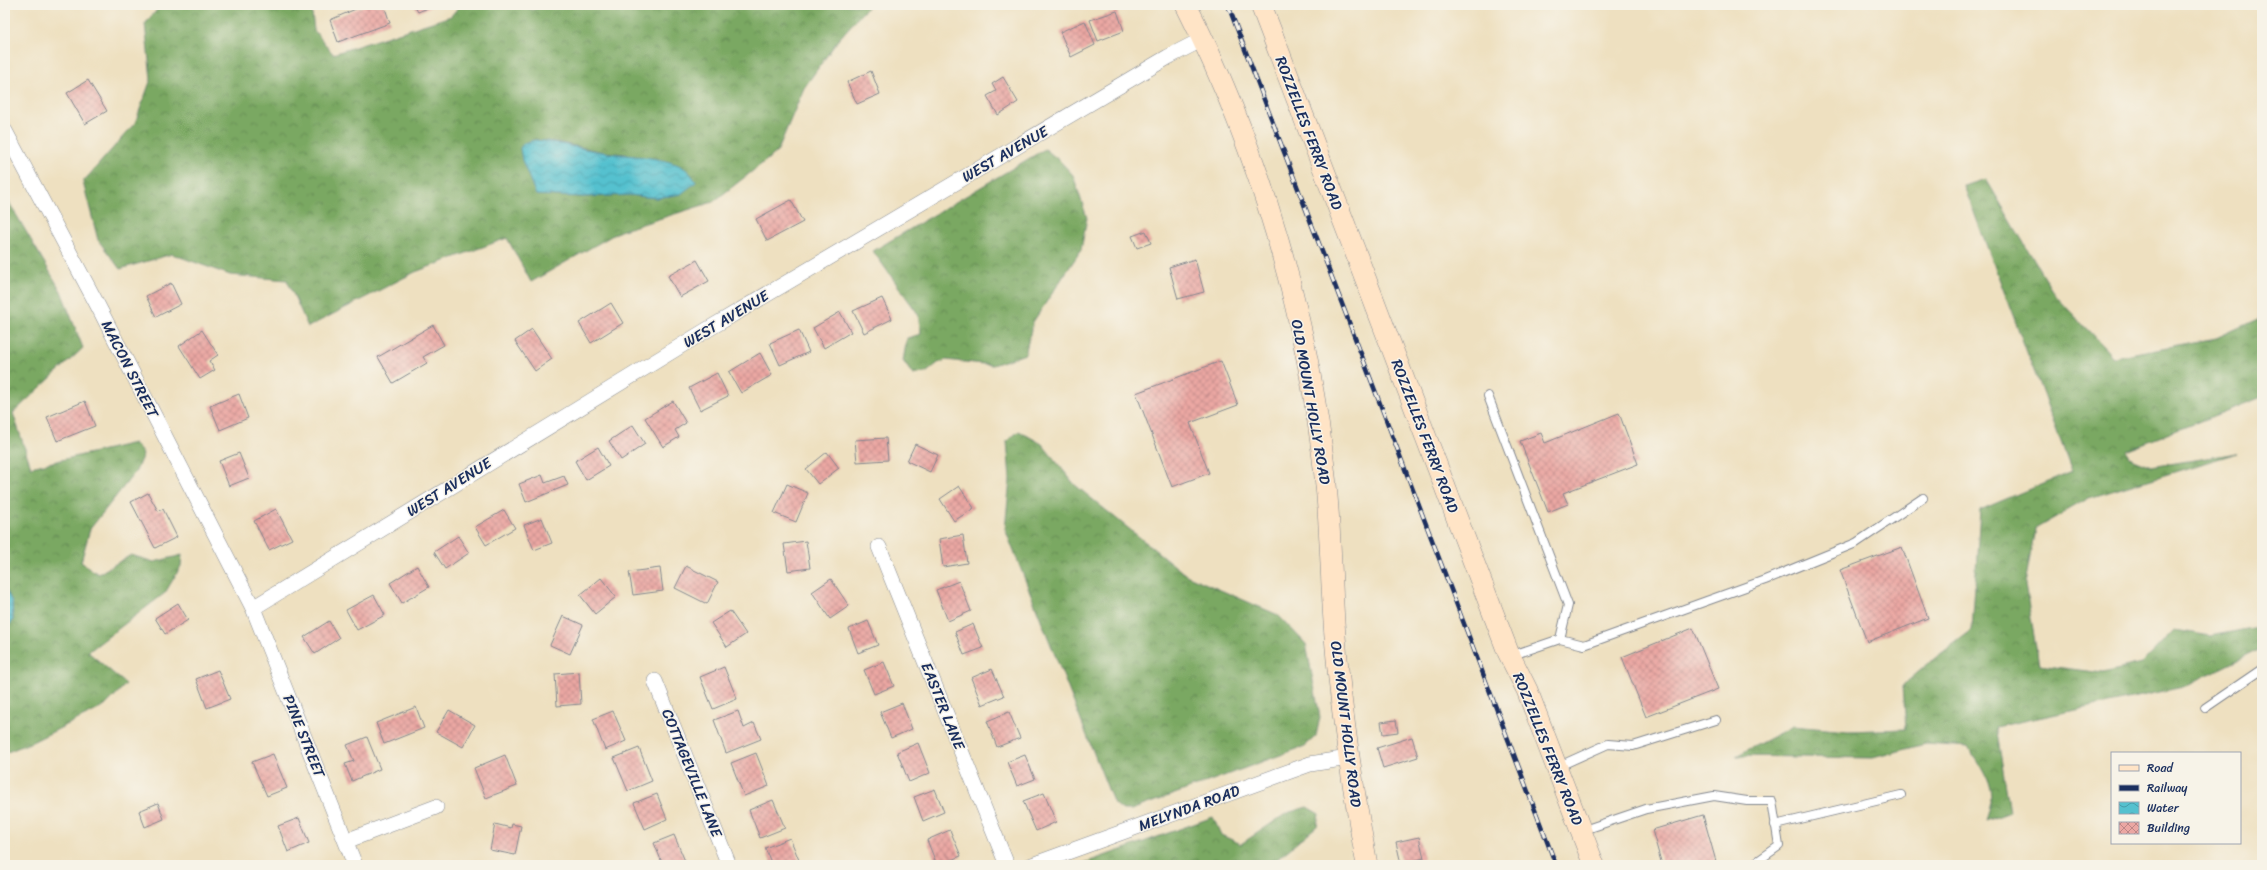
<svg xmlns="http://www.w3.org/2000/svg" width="2267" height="870" font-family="Sriracha,sans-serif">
	<defs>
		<pattern id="forest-crowns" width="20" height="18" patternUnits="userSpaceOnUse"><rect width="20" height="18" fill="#7aa862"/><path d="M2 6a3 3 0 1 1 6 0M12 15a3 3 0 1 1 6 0" fill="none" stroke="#638954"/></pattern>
		<pattern id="water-waves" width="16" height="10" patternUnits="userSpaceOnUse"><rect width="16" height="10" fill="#55c1cf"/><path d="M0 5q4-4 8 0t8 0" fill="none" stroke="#469dab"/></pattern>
		<pattern id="building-cross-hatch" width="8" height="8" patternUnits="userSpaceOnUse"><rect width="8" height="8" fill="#eba7a3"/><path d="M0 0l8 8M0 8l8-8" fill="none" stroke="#be8888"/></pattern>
	</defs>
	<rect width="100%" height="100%" fill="#f7f3e8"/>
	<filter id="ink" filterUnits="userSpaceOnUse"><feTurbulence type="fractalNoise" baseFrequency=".025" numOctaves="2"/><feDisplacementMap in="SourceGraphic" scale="8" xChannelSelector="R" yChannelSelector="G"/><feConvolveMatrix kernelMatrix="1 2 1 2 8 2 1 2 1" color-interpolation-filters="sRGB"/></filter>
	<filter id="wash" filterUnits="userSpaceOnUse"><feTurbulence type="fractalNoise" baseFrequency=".012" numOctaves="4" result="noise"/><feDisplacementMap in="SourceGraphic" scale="16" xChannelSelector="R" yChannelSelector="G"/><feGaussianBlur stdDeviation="0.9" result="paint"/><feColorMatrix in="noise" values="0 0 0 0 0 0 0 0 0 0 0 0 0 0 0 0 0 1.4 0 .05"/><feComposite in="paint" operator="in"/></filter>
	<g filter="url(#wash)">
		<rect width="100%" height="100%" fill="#eee0c0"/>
		<!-- forest -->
		<g fill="url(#forest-crowns)" stroke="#4a6c60" fill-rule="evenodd">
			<path d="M 161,5 L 311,5 L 314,30 L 333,54 L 451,16 L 460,5 L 529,5 L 531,10 L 548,5 L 869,5 L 838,40 L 804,88 L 777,152 L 713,202 L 620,231 L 531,282 L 507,238 L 415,272 L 308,327 L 287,280 L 230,275 L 172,254 L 120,269 L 98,240 L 83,182 L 135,123 L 151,79 L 145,24 ZM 535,140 L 556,142 L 603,152 L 626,154 L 681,194 L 656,198 L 629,195 L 584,197 L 536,195 Z"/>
			<path d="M 1045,149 L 1060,161 L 1073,175 L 1087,218 L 1081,250 L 1033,322 L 1025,354 L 993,365 L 946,360 L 938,363 L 927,372 L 913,375 L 903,361 L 907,338 L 921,334 L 918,314 L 873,251 Z"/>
			<path d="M 1986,179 L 2054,294 L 2113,357 L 2216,338 L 2262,317 L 2262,397 L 2126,450 L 2133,460 L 2151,467 L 2237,453 L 2089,498 L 2035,529 L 2025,584 L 2039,665 L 2103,673 L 2141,664 L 2174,630 L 2211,636 L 2262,626 L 2262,648 L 2183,687 L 1996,727 L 2010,812 L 1986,821 C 1998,789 1986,773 1968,747 L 1925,744 L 1873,758 L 1736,756 L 1793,726 L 1848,731 L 1906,729 L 1903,685 L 1935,658 L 1972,630 L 1980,510 L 2072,471 L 1964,186 Z"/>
			<path d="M 7,199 L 61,291 L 83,348 L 13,413 L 31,467 L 134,443 L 143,454 L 136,471 L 90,529 L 81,562 L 98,574 L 131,555 L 154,562 L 182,555 L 181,566 L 165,593 L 88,652 L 126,684 L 105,706 L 32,742 L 5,753 L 5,631 L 13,620 L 12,602 L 5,588 L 5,200 Z"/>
			<path d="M 1019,431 L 1042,444 L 1075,485 L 1186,575 L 1278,615 L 1306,644 L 1320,717 L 1316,736 L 1305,746 L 1131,810 L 1123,810 L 1114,804 L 1005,529 L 1010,479 L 1007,441 Z"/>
			<path d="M 1307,807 L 1319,814 L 1317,826 L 1270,865 L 1079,865 L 1213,817 L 1221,835 L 1241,844 L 1287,813 Z"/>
		</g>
		<!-- water -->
		<g fill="url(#water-waves)" stroke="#387896">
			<path d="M 535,140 C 558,142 580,149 602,152 C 626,156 653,156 676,164 C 686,168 691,173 696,182 L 681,194 L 656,198 L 629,195 L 584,197 L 536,195 L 522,160 L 520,148 L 524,143 Z"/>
			<path d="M 5,588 L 12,602 L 13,620 L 5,631 Z"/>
		</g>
		<g id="blocks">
			<!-- building -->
			<g fill="url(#building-cross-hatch)">
				<path d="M 365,5 L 384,5 L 390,23 L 338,42 L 330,20 Z"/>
				<path d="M 414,5 L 435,5 L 418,12 Z"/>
				<path d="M 1117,11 L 1124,31 L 1098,41 L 1090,20 Z"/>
				<path d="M 1085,21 L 1095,45 L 1071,57 L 1060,32 Z"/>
				<path d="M 871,71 L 880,94 L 857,104 L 847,82 Z"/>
				<path d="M 1003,77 L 1018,102 L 998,115 L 987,96 L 996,91 L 992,84 Z"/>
				<path d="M 88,80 L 107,111 L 85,124 L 67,93 Z"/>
				<path d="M 791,200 L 803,222 L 767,241 L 756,219 Z"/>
				<path d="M 1146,231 L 1151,243 L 1137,248 L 1132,236 Z"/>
				<path d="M 1195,259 L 1204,292 L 1178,299 L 1169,267 Z"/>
				<path d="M 697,260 L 709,281 L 680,297 L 668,276 Z"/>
				<path d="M 171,283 L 181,304 L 156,317 L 146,296 Z"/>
				<path d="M 882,298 L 892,319 L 864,333 L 853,311 Z"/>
				<path d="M 611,303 L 623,323 L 591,343 L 579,323 Z"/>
				<path d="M 840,312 L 851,332 L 824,348 L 813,328 Z"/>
				<path d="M 433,325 L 444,345 L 423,357 L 427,363 L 393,383 L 378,357 Z"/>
				<path d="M 532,329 L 552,359 L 535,371 L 515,341 Z"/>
				<path d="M 202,330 L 218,355 L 209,361 L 215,370 L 200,379 L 179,346 Z"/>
				<path d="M 799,330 L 809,352 L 780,365 L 770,343 Z"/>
				<path d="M 760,353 L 772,375 L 741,393 L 729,372 Z"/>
				<path d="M 1221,361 L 1238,405 L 1190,423 L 1209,473 L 1172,487 L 1136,393 Z"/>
				<path d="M 717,373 L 728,396 L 700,410 L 689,388 Z"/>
				<path d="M 239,394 L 248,418 L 220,430 L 210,406 Z"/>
				<path d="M 85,401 L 95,426 L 57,441 L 47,417 Z"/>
				<path d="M 673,401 L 686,423 L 675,430 L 679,437 L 663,447 L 645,418 Z"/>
				<path d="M 1619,413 L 1638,464 L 1563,493 L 1568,504 L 1548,512 L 1520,441 L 1541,433 L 1545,443 Z"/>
				<path d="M 633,425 L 645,444 L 621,460 L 609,441 Z"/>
				<path d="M 886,438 L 888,460 L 857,462 L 855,440 Z"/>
				<path d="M 915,444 L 938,455 L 930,472 L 907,461 Z"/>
				<path d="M 598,447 L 609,466 L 586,480 L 575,461 Z"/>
				<path d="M 827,452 L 839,468 L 818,484 L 806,469 Z"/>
				<path d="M 239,453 L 249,478 L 229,486 L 219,461 Z"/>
				<path d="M 542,475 L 545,483 L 564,476 L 568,485 L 526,502 L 519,484 Z"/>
				<path d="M 787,484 L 808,493 L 796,522 L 774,513 Z"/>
				<path d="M 959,486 L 974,508 L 954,521 L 940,499 Z"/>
				<path d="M 148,493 L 158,511 L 163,509 L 177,537 L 155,548 L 131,502 Z"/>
				<path d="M 276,509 L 292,539 L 269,550 L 254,521 Z"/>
				<path d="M 504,510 L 515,528 L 486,545 L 475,527 Z"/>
				<path d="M 542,518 L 552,543 L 534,550 L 524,525 Z"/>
				<path d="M 963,535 L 967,563 L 943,567 L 939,539 Z"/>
				<path d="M 458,536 L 469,553 L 445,569 L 434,552 Z"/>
				<path d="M 806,541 L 810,568 L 788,571 L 784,544 Z"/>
				<path d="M 1902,547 L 1928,618 L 1867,642 L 1840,570 Z"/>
				<path d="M 417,566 L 429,587 L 402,603 L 390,583 Z"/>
				<path d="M 686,566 L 718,582 L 707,604 L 675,588 Z"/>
				<path d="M 660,568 L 663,591 L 633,595 L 629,572 Z"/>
				<path d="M 601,578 L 616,597 L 595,614 L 580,595 Z"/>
				<path d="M 831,579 L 849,606 L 830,619 L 812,592 Z"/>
				<path d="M 959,581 L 971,611 L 948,621 L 936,590 Z"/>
				<path d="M 374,595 L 385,615 L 357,630 L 346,610 Z"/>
				<path d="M 178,603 L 188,620 L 165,634 L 155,618 Z"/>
				<path d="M 730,611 L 746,634 L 727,647 L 711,623 Z"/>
				<path d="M 563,616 L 583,625 L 570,654 L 550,645 Z"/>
				<path d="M 329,621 L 339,638 L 315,654 L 304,637 Z"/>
				<path d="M 868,621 L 878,645 L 858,653 L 849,629 Z"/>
				<path d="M 973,624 L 983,648 L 964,655 L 955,632 Z"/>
				<path d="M 1693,628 L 1718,689 L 1646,717 L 1622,657 Z"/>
				<path d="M 884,662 L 894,686 L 874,694 L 864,670 Z"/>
				<path d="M 724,667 L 737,699 L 713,709 L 700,677 Z"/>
				<path d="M 992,669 L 1004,696 L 982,705 L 971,678 Z"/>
				<path d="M 218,670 L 230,699 L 207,708 L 196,679 Z"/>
				<path d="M 579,672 L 581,704 L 557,706 L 555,674 Z"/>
				<path d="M 902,703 L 912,729 L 891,738 L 880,712 Z"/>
				<path d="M 416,707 L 424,728 L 384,744 L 376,723 Z"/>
				<path d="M 449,710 L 475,725 L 463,747 L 436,732 Z"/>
				<path d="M 613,711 L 626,741 L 605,750 L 593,719 Z"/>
				<path d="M 738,711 L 744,728 L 754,723 L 761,739 L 726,753 L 714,720 Z"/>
				<path d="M 1009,712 L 1020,738 L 997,747 L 987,721 Z"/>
				<path d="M 1396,720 L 1398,732 L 1383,734 L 1381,722 Z"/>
				<path d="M 367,737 L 380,769 L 352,781 L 345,764 L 354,761 L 347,745 Z"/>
				<path d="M 1412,737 L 1418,757 L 1383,768 L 1377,748 Z"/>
				<path d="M 918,743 L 930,773 L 909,782 L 897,752 Z"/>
				<path d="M 639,748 L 652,781 L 628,791 L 614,758 Z"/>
				<path d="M 756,753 L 769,786 L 744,796 L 731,763 Z"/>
				<path d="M 273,754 L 287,788 L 267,796 L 252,762 Z"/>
				<path d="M 505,755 L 517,786 L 486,798 L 474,768 Z"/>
				<path d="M 1025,755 L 1035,779 L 1017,786 L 1007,762 Z"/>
				<path d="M 935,789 L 944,812 L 923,821 L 914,797 Z"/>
				<path d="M 1044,793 L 1056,822 L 1036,831 L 1023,801 Z"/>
				<path d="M 657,794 L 667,819 L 645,829 L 634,803 Z"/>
				<path d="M 773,800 L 785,828 L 760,838 L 749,810 Z"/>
				<path d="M 158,803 L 164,819 L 145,827 L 139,811 Z"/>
				<path d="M 1703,815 L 1717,865 L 1662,865 L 1652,830 Z"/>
				<path d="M 299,818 L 309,843 L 288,852 L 278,826 Z"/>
				<path d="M 495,824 L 511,828 L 512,824 L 521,826 L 515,855 L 490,850 Z"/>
				<path d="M 950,830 L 961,856 L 937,865 L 927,840 Z"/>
				<path d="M 674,835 L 685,861 L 674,865 L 663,865 L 654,843 Z"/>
				<path d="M 1419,837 L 1424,858 L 1401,864 L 1396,842 Z"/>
				<path d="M 790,838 L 801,865 L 772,865 L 765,848 Z"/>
			</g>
		</g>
	</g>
	<g filter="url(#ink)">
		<use href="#blocks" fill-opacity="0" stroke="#84888f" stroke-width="1"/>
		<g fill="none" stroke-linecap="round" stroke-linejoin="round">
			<defs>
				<g id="lane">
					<path d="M 1488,396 L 1568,605 L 1560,639"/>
					<path d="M 1510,656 L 1560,639 L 1584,645 L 1765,580 L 1856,543 L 1923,498"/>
					<path d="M 2205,708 L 2262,669"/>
					<path d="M 1557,767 L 1608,744 L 1633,746 L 1716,720"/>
					<path d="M 1775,825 L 1901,795"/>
					<path d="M 1581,831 L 1646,809 L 1714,796 L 1747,801 L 1772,801 L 1779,846 L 1752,865"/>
				</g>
				<g id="street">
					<path d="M 5,131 L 98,306 L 253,608 L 355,865"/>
					<path d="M 879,547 L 1007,865"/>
					<path d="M 253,608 L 705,331 L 1168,57 L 1203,39"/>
					<path d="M 655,681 L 729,865"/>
					<path d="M 346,841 L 436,807"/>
					<path d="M 1032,865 L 1310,764 L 1348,758"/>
				</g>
				<g id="secondary">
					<path d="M 1186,5 C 1261,153 1309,320 1326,485 C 1331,535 1331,586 1335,636 C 1341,713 1353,789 1367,865"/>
					<path d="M 1261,5 L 1508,652 L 1527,690 L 1594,865"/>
				</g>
			</defs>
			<!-- lane casing -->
			<use href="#lane" stroke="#84888f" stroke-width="10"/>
			<!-- street casing -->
			<use href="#street" stroke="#84888f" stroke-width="16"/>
			<!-- secondary casing -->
			<use href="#secondary" stroke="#84888f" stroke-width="22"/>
			<!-- lane -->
			<use href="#lane" stroke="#fff" stroke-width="8"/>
			<!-- street -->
			<use href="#street" stroke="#fff" stroke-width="15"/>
			<!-- secondary -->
			<use href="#secondary" stroke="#ffe4c6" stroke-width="21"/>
			<defs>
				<path id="rail" d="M 1228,5 L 1556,865"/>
			</defs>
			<!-- rail casing -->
			<use href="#rail" stroke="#1b2f5e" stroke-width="4.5"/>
			<!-- rail -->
			<use href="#rail" stroke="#f7f3e8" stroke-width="3" stroke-dasharray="9" stroke-linecap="butt"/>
		</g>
	</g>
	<g text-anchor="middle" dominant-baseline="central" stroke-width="3" stroke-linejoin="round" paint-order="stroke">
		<!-- street labels -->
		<g font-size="15" fill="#1b2f5e" stroke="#f7f3e8">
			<text transform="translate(1309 133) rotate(69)">ROZZELLES FERRY ROAD</text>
			<text transform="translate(1005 154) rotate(-30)">WEST AVENUE</text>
			<text transform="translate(726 319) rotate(-31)">WEST AVENUE</text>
			<text transform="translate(130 369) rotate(63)">MACON STREET</text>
			<text transform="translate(1311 402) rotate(80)">OLD MOUNT HOLLY ROAD</text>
			<text transform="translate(1425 436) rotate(69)">ROZZELLES FERRY ROAD</text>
			<text transform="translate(449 487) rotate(-32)">WEST AVENUE</text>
			<text transform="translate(943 706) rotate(68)">EASTER LANE</text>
			<text transform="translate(1346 724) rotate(83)">OLD MOUNT HOLLY ROAD</text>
			<text transform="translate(304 736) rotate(68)">PINE STREET</text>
			<text transform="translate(1548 749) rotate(68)">ROZZELLES FERRY ROAD</text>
			<text transform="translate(692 773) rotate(68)">COTTAGEVILLE LANE</text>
			<text transform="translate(1189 808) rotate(-20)">MELYNDA ROAD</text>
		</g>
	</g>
	<!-- margin -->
	<rect width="2267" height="870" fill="none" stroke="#f7f3e8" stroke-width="20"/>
	<!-- legend -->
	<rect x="2111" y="752" width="130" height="92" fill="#f7f3e8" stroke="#9fa5b1"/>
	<rect x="2119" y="765" width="20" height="6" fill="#ffe4c6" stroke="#9fa5b1"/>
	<text x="2147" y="772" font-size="12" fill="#1b2f5e">Road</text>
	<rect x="2119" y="785" width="20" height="6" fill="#1b2f5e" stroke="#9fa5b1"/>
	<text x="2147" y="792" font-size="12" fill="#1b2f5e">Railway</text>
	<rect x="2119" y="802" width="20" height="12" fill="url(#water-waves)" stroke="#9fa5b1"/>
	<text x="2147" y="812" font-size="12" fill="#1b2f5e">Water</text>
	<rect x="2119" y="822" width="20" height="12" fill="url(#building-cross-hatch)" stroke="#9fa5b1"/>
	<text x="2147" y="832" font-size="12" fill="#1b2f5e">Building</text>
</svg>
